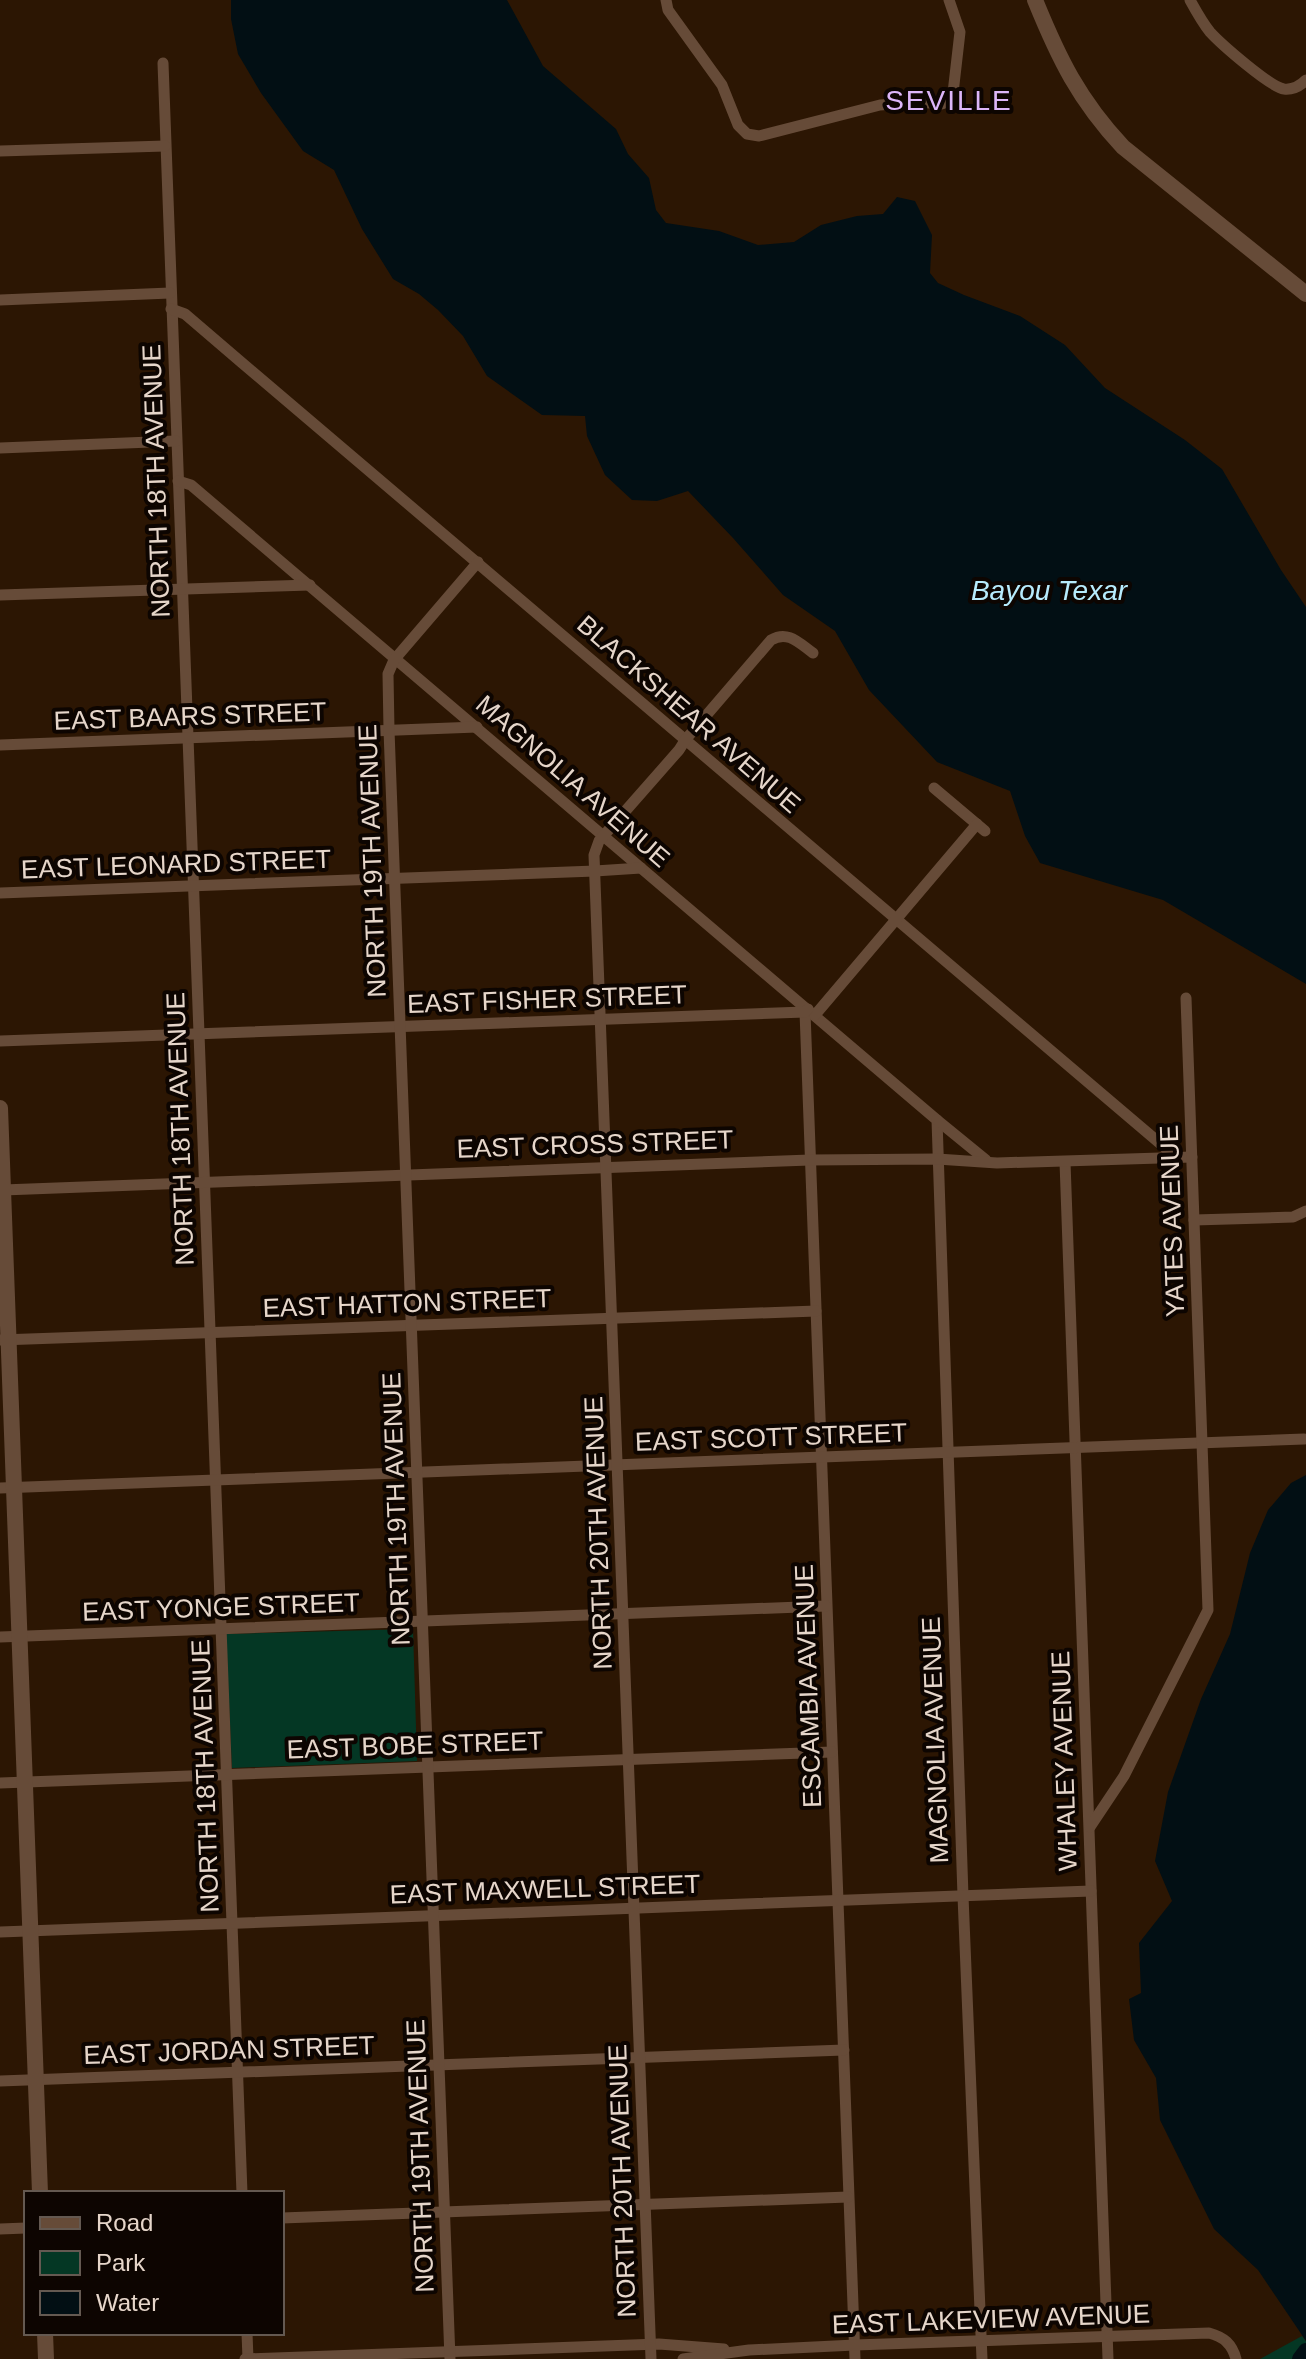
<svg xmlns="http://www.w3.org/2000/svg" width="1306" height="2359" font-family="Helvetica,sans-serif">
	<rect width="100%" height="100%" fill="#2c1603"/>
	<!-- green -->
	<g fill="#043724">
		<path d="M 413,1629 L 417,1761 L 232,1768 L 226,1634 Z"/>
		<path d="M 1302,2336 L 1306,2341 L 1306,2359 L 1260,2359 Z"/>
	</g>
	<!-- water -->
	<g fill="#020f14">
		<path d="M 231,0 L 507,0 L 543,66 L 616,129 L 628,154 L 649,178 L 656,210 L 666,223 L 719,231 L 758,245 L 794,242 L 821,225 L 857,216 L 883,214 L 897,197 L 915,201 L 932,235 L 930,273 L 938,283 L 964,295 L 1020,316 L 1065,345 L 1105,388 L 1185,440 L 1222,469 L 1281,570 L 1306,607 L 1306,984 L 1163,900 L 1040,863 L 1025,836 L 1010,791 L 937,762 L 869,690 L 835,631 L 783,595 L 733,538 L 688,491 L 657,501 L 632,500 L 605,475 L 587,436 L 585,416 L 542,415 L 487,376 L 463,336 L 438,310 L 419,294 L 393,279 L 362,229 L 334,170 L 303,151 L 261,93 L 238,54 L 231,19 Z"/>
		<path d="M 1306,1475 L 1306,2341 L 1258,2270 L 1214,2229 L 1160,2120 L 1156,2078 L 1134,2040 L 1129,1999 L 1141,1993 L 1139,1943 L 1172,1901 L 1155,1861 L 1168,1792 L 1201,1699 L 1230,1634 L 1250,1553 L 1268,1510 L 1291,1483 Z"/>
	</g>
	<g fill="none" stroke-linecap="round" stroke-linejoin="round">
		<!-- river -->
		<path stroke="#020f14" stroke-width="16" d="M 1300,2359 L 1306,2351"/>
		<!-- street -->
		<g stroke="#664b38" stroke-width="11">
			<path d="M 666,0 L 668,10 L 722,85 L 738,125 L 747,134 L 759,136 L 880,105 L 918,102 L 942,104 L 947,102 L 953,93 L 960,32 L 949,0"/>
			<path d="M 1190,0 C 1196,11 1202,22 1210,32 C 1221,44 1270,87 1284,89 C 1293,90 1300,86 1306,80"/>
			<path d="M 163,63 L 242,2193"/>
			<path d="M 0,151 L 165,146"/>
			<path d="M 0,300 L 170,293"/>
			<path d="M 171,309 L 185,314 L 241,362 L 1176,1157"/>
			<path d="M 0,448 L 176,441"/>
			<path d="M 178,481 L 191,485 L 937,1120 L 963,1896 L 982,2359"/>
			<path d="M 0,595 L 310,585"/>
			<path d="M 0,745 L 477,727"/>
			<path d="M 934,788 L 985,831"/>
			<path d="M 0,893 L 595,871 L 641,868"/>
			<path d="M 805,1012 L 855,2359"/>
			<path d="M 815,1015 L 977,824"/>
			<path d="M 0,1041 L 805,1012 L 808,1009"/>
			<path d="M 937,1120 L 986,1160"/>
			<path d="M 1065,1162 L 1108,2359"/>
			<path d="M 3,1190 L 810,1160 L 937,1159 L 997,1163 L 1192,1157"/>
			<path d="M 1194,1220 L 1293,1217 L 1306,1211"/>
			<path d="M 0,1340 L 816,1311"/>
			<path d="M 0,1488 L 1304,1439"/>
			<path d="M 0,1637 L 826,1606"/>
			<path d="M 0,1783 L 832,1752"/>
			<path d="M 1090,1827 L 1124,1776 L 1208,1610 L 1186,998"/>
			<path d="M 0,1932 L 1091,1891"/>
			<path d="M 0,2081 L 844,2050"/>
			<path d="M 282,2218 L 848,2197"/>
			<path d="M 0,2229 L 26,2228"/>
			<path d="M 247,2333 L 248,2359"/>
			<path d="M 245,2359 L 659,2344 L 724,2349"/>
			<path d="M 450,2359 L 389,730 L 388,674 L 394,660 L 478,562"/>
			<path d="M 651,2359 L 594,855 L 599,841 L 679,750 L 686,739 L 771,640 C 788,630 799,643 813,653"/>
			<path d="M 683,2359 L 749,2350 L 855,2345 L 1209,2333 C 1224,2337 1232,2344 1236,2359"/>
		</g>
		<!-- secondary -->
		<g stroke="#664b38" stroke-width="16">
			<path d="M 1035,0 C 1059,59 1079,100 1123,147 L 1306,294"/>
			<path d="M 0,1108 L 40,2193"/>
			<path d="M 45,2333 L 46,2359"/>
		</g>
	</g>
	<g text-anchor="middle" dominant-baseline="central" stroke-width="8" stroke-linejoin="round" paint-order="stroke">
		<!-- street labels -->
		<g font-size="26" fill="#e6d6ca" stroke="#0d0501">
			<text transform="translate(156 481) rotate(-92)">NORTH 18TH AVENUE</text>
			<text transform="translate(689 714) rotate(41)">BLACKSHEAR AVENUE</text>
			<text transform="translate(190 716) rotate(-2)">EAST BAARS STREET</text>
			<text transform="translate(573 781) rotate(41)">MAGNOLIA AVENUE</text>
			<text transform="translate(372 861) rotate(-92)">NORTH 19TH AVENUE</text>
			<text transform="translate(176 864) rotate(-2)">EAST LEONARD STREET</text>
			<text transform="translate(547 999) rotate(-2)">EAST FISHER STREET</text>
			<text transform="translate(180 1129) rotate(-92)">NORTH 18TH AVENUE</text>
			<text transform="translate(595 1144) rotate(-2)">EAST CROSS STREET</text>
			<text transform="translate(1172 1221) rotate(-92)">YATES AVENUE</text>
			<text transform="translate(407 1303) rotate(-2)">EAST HATTON STREET</text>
			<text transform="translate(771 1437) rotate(-2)">EAST SCOTT STREET</text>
			<text transform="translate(396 1509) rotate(-92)">NORTH 19TH AVENUE</text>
			<text transform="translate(598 1533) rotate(-92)">NORTH 20TH AVENUE</text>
			<text transform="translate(221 1607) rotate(-2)">EAST YONGE STREET</text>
			<text transform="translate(808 1686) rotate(-92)">ESCAMBIA AVENUE</text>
			<text transform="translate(935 1740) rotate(-92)">MAGNOLIA AVENUE</text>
			<text transform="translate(415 1745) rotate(-2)">EAST BOBE STREET</text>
			<text transform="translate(1064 1761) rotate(-92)">WHALEY AVENUE</text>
			<text transform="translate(205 1776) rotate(-92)">NORTH 18TH AVENUE</text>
			<text transform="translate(545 1889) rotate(-2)">EAST MAXWELL STREET</text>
			<text transform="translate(229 2050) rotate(-2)">EAST JORDAN STREET</text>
			<text transform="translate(420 2156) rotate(-92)">NORTH 19TH AVENUE</text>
			<text transform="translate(622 2181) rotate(-92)">NORTH 20TH AVENUE</text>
			<text transform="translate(991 2319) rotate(-2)">EAST LAKEVIEW AVENUE</text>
		</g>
		<!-- neighbourhood labels -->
		<g font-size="28" letter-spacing="2" fill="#dcb6f9" stroke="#0d0501">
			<text x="949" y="100">SEVILLE</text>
		</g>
		<!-- water labels -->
		<g font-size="28" font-style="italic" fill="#b7ebfc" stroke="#0d0501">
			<text x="1049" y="590">Bayou Texar</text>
		</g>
	</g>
	<!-- legend -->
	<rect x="24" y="2191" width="260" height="144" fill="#0d0501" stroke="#645951" stroke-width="2"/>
	<rect x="40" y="2217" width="40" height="12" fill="#664b38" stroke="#645951" stroke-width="2"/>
	<text x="96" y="2231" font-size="24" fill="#e6d6ca">Road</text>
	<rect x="40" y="2251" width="40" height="24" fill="#043724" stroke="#645951" stroke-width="2"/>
	<text x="96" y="2271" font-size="24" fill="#e6d6ca">Park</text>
	<rect x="40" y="2291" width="40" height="24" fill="#020f14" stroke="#645951" stroke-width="2"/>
	<text x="96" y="2311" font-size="24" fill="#e6d6ca">Water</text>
</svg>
